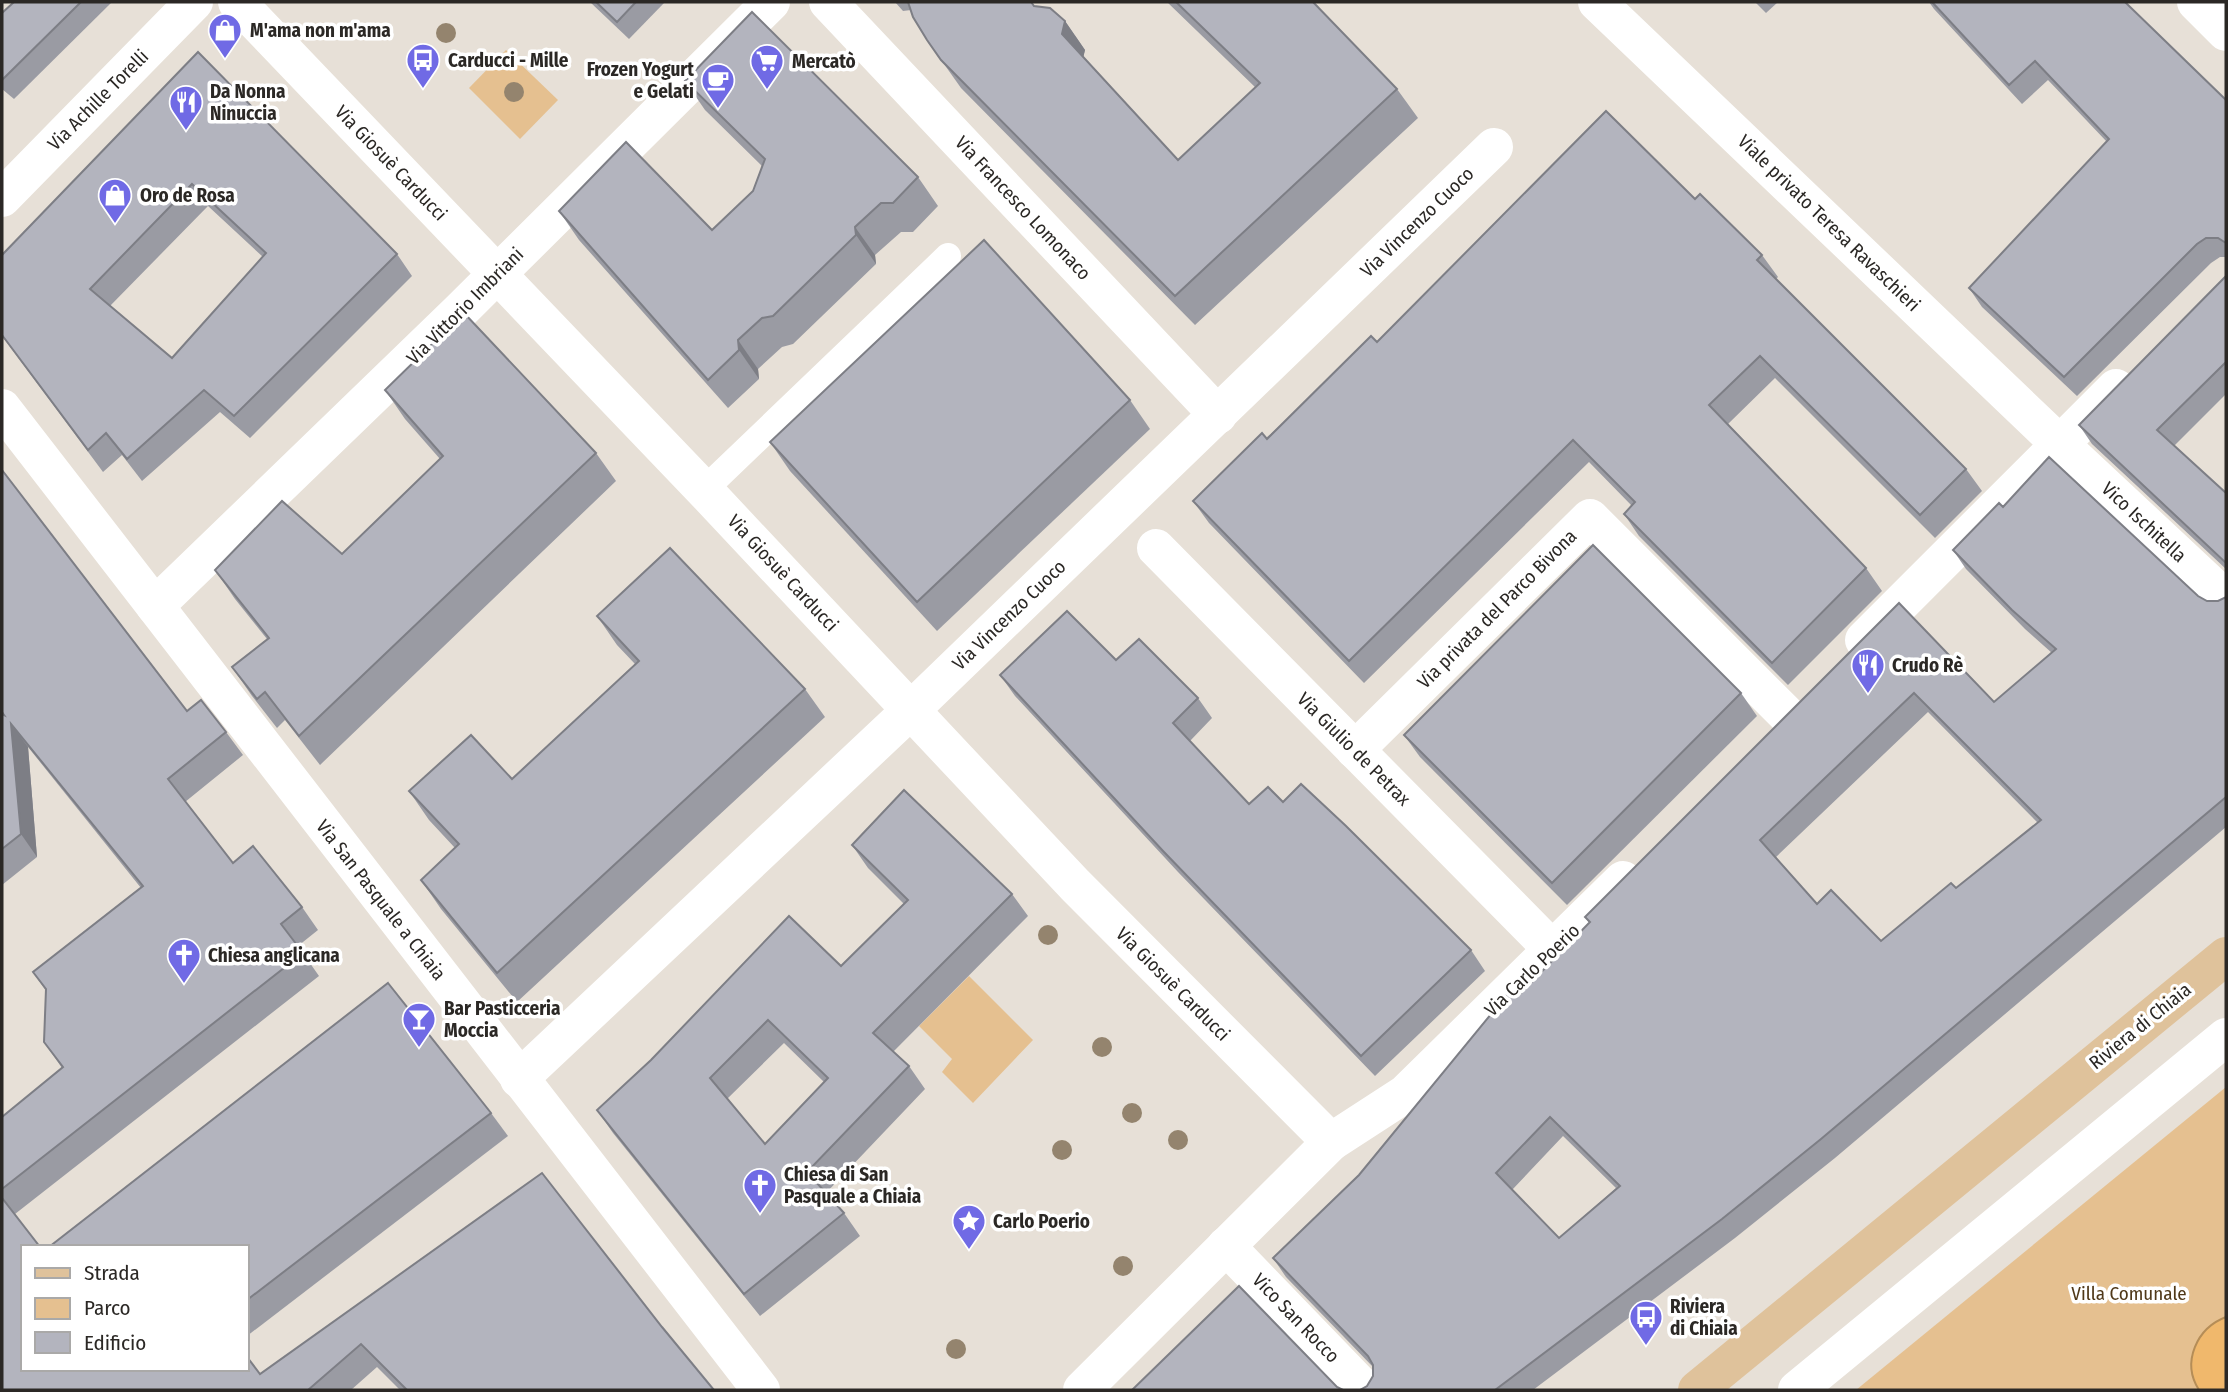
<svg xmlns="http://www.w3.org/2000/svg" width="2228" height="1392" font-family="'Fira Sans Condensed',sans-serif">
	<rect width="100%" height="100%" fill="#e7e0d7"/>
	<!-- green -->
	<g fill="#e5c090">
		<path d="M 506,50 L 558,100 L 520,139 L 469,88 Z"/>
		<path d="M 969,976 L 1033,1040 L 973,1103 L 942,1072 L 952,1059 L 919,1026 Z"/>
		<path d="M 2226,1087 L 2226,1390 L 1856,1390 Z"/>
	</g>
	<!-- water -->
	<path fill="#f0b86c" stroke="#b58d57" stroke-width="2" d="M 2226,1317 L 2226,1390 L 2199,1390 C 2181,1362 2197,1328 2226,1317 Z"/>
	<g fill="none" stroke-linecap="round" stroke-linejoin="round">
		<!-- service -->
		<path stroke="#fff" stroke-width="26" d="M 704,490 L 948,256"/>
		<!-- pedestrian -->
		<g stroke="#fff" stroke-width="38">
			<path d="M 2,198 L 194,2"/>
			<path d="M 1226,1246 L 1365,1390"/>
		</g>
		<!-- minor -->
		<g stroke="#fff" stroke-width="38">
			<path d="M 828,2 L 1218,415"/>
			<path d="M 1597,2 L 2047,432 L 2226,599"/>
			<path d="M 2196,2 L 2226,32"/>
			<path d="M 2,408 L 761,1390"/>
			<path d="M 1156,548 L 1553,950"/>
			<path d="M 155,606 L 459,312 L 771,2"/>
			<path d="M 1864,640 L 2116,388"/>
			<path d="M 1355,750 L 1590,518 L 1788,716"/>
			<path d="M 519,1079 L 912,709 L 1494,147"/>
			<path d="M 1331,1142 L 1405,1094 L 1623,880"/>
		</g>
		<!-- tertiary -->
		<g stroke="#fff" stroke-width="38">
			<path d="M 237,2 L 704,490 L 1075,885 L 1331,1142 L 1082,1390"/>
			<path d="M 1797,1390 L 2226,1037"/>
		</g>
		<!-- primary -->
		<path stroke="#dfc29b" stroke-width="38" d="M 1697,1390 L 2226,956"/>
	</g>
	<!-- trees -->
	<g fill="#94846e">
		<circle cx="446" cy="33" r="10"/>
		<circle cx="514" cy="92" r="10"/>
		<circle cx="1048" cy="935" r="10"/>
		<circle cx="1102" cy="1047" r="10"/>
		<circle cx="1132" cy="1113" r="10"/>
		<circle cx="1178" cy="1140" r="10"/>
		<circle cx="1062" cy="1150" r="10"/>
		<circle cx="1123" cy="1266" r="10"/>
		<circle cx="956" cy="1349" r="10"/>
	</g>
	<!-- wall -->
	<g fill="#9a9ba3" fill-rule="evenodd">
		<path d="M 14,2 L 112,2 L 14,99 L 2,89 L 2,13 Z"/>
		<path d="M 590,2 L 665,2 L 629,39 Z"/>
		<path d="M 895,2 L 1031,2 L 1034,6 L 1065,21 L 1085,50 L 1083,57 L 1178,160 L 1256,88 L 1167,2 L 1313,2 L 1397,89 L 1418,118 L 1195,325 L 961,88 L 927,40 L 911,10 L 903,11 Z"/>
		<path d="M 1755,2 L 1778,2 L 1766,13 Z"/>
		<path d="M 1929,2 L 2125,2 L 2226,100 L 2226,257 L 2220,257 L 2211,263 L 2077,396 L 1982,307 L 1969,288 L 2107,142 L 2048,80 L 2022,104 L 1934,9 Z"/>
		<path d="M 198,52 L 397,254 L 412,276 L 250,438 L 220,412 L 142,481 L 122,455 L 103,472 L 2,336 L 2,255 ZM 208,206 L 263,257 L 172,358 L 110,306 Z"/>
		<path d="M 685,81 L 918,177 L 938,206 L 913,232 L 901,232 L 875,255 L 876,264 L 793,344 L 782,347 L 758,369 L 759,379 L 728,408 L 579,240 L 559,211 L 712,230 L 753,191 L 762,166 L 705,110 Z"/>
		<path d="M 1695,199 L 1762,255 L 1778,277 L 1776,279 L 1966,469 L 1982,491 L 1935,538 L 1775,378 L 1728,424 L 1866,568 L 1882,591 L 1788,685 L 1639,536 L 1624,514 L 1632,506 L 1589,462 L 1364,683 L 1209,523 L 1193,501 L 1377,342 Z"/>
		<path d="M 2226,276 L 2226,394 L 2174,446 L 2226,493 L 2226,569 L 2092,444 L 2079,425 Z"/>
		<path d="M 385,390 L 596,453 L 616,481 L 320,765 L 285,720 L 277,728 L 252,696 L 232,667 L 267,639 L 235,599 L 215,570 L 342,554 L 440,459 L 405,419 Z"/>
		<path d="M 1130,400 L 1150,429 L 937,631 L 790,471 L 770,442 Z"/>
		<path d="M 2,470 L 187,711 L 226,732 L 243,755 L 185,802 L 233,863 L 302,907 L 318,930 L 298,946 L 319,976 L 15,1214 L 23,1247 L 260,1374 L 542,1173 L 662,1327 L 714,1390 L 400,1390 L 377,1367 L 351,1390 L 2,1390 L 2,1117 L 62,1068 L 44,1042 L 46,991 L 33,972 L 141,888 L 28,747 L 37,857 L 2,885 Z"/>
		<path d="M 2003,507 L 2207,601 L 2218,601 L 2226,597 L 2226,827 L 1835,1158 L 1735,1238 L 1533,1390 L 1360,1390 L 1367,1386 L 1373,1376 L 1373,1367 L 1286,1277 L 1273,1258 L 1359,1175 L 1517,997 L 1589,923 L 1585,917 L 1899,603 L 1994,702 L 2052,653 L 2025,629 L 1966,569 L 1953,550 ZM 1928,712 L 2038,823 L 1956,888 L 1881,941 L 1817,904 L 1776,857 ZM 1563,1136 L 1616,1188 L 1559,1238 L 1512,1190 Z"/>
		<path d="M 597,616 L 805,689 L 825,717 L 517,1002 L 441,909 L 421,880 L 455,848 L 429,820 L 409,791 L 512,779 L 635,664 L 617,645 Z"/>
		<path d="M 1116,660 L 1198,698 L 1212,718 L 1190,741 L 1249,804 L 1283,802 L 1471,950 L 1485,971 L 1375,1076 L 1178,872 L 1015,696 L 1000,675 Z"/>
		<path d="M 1741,693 L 1757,716 L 1567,905 L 1420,757 L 1404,735 Z"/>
		<path d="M 852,845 L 1012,894 L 1028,916 L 893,1052 L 909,1066 L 925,1089 L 826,1193 L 844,1213 L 860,1236 L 760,1316 L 613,1133 L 597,1110 L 841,966 L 904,904 L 868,868 ZM 784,1043 L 824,1082 L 765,1144 L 727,1099 Z"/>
		<path d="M 491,1113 L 508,1136 L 247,1336 L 247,1247 Z"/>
	</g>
	<!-- shaded-wall -->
	<g fill="#7d7e85">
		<path d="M 1065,21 L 1085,50 L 1082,63 L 1062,34 Z"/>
		<path d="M 855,227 L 875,255 L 876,264 L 856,235 Z"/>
		<path d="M 738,340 L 758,369 L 759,379 L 739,350 Z"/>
		<path d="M 11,724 L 28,747 L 37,857 L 21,834 Z"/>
	</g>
	<!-- building -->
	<g fill="#b3b4be" stroke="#7d7e85" stroke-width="2" fill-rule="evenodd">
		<path d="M 14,2 L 81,2 L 2,80 L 2,13 Z"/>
		<path d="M 596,2 L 636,2 L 617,22 Z"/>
		<path d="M 908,2 L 1031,2 L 1034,6 L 1050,8 L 1065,21 L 1062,34 L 1178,160 L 1260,83 L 1176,2 L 1313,2 L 1397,89 L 1175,296 L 941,60 L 927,40 L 913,17 Z"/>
		<path d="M 1932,2 L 2125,2 L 2226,100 L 2226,243 L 2218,238 L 2206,238 L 2197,244 L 2064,377 L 1969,288 L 2109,139 L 2035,61 L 2009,85 Z"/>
		<path d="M 752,12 L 918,177 L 893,203 L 881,203 L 855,227 L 856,235 L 773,316 L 762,318 L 738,340 L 739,350 L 708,380 L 559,211 L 626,142 L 712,230 L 753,191 L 765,159 L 685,81 Z"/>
		<path d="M 198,52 L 397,254 L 234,416 L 204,390 L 127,459 L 106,433 L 88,450 L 2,335 L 2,255 ZM 192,184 L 266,253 L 172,358 L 90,289 Z"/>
		<path d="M 1606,111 L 1695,199 L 1700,194 L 1762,255 L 1757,260 L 1966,469 L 1920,515 L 1760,356 L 1709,405 L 1866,568 L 1772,663 L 1624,514 L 1635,502 L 1573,440 L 1349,661 L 1193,501 L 1262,433 L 1267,439 L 1371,336 L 1377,342 Z"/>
		<path d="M 984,240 L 1130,400 L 917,602 L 770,442 Z"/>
		<path d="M 2226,276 L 2226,362 L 2157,430 L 2226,493 L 2226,563 L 2079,425 Z"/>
		<path d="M 464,313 L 596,453 L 299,736 L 265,692 L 257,699 L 232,667 L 269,638 L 215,570 L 282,501 L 342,554 L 443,456 L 385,390 Z"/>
		<path d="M 2049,457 L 2198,596 L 2207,601 L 2218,601 L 2226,597 L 2226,797 L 1821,1139 L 1722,1219 L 1495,1390 L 1360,1390 L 1367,1386 L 1373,1376 L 1373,1365 L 1368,1356 L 1273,1258 L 1359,1175 L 1510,991 L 1517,997 L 1590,922 L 1585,917 L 1899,603 L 1994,702 L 2056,649 L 2012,610 L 1953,550 L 1999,503 L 2003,507 ZM 1914,693 L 2041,820 L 1956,888 L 1951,883 L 1881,941 L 1831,890 L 1817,904 L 1760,840 ZM 1550,1117 L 1620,1186 L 1559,1238 L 1496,1173 Z"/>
		<path d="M 2,470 L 187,711 L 201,700 L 226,732 L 168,779 L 233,863 L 253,846 L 302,907 L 281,924 L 303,953 L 2,1189 L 2,1117 L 63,1067 L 44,1042 L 46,989 L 33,972 L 143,886 L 11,724 L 21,834 L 2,849 L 2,714 L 4,715 L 2,712 Z"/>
		<path d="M 1593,545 L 1741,693 L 1552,883 L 1404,735 Z"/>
		<path d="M 670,548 L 805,689 L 497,973 L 421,880 L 459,844 L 409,791 L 471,735 L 512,779 L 639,661 L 597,616 Z"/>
		<path d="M 1067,611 L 1116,660 L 1139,639 L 1198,698 L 1173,723 L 1249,804 L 1268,787 L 1283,802 L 1301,784 L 1346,826 L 1471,950 L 1361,1056 L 1164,852 L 1000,675 Z"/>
		<path d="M 904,790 L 1012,894 L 873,1033 L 909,1066 L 807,1172 L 844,1213 L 744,1294 L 597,1110 L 651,1060 L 789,916 L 841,966 L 908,900 L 852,845 ZM 768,1020 L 828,1078 L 765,1144 L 710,1078 Z"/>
		<path d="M 388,983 L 491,1113 L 247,1300 L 247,1247 L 49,1247 Z"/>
		<path d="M 542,1173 L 662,1327 L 714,1390 L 407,1390 L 361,1344 L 308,1390 L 2,1390 L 2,1198 L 40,1247 L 23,1247 L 23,1369 L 247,1369 L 247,1357 L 260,1374 Z"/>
		<path d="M 1239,1286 L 1337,1387 L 1343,1390 L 1132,1390 Z"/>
	</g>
	<!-- icons -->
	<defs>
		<symbol id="shop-pin" viewBox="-11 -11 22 30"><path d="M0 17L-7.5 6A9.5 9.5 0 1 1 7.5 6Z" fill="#706ae5" stroke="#fff"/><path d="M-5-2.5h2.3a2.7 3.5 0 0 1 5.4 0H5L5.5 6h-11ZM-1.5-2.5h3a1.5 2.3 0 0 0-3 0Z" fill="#fff"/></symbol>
		<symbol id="bus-pin" viewBox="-11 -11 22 30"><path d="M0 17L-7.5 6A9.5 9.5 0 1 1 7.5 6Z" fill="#706ae5" stroke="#fff"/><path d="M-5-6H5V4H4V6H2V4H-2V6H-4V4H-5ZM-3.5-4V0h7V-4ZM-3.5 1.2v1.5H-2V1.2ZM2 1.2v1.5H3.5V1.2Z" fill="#fff"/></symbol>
		<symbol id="supermarket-pin" viewBox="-11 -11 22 30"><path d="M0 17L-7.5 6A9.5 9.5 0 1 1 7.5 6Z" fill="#706ae5" stroke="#fff"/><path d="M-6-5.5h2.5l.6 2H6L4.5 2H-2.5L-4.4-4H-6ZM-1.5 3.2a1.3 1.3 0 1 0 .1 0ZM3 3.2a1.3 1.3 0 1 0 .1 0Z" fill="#fff"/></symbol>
		<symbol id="cafe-pin" viewBox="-11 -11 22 30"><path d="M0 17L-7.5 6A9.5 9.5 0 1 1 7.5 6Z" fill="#706ae5" stroke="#fff"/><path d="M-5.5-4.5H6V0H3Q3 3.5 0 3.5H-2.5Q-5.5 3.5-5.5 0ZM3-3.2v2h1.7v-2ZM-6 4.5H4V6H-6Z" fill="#fff"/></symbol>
		<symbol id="restaurant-pin" viewBox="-11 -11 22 30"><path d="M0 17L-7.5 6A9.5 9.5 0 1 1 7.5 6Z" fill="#706ae5" stroke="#fff"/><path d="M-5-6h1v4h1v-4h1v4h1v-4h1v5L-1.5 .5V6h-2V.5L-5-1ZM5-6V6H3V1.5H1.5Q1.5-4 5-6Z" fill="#fff"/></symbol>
		<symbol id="church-pin" viewBox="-11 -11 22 30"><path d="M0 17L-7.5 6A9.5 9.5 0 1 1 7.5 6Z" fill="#706ae5" stroke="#fff"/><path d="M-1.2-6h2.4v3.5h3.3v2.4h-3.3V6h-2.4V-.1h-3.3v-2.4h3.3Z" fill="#fff"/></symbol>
		<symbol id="bar-pin" viewBox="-11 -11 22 30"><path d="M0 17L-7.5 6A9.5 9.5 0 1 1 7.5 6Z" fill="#706ae5" stroke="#fff"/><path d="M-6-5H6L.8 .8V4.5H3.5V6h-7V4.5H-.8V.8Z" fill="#fff"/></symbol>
		<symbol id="sight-pin" viewBox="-11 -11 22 30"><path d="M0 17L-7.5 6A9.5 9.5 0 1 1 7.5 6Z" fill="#706ae5" stroke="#fff"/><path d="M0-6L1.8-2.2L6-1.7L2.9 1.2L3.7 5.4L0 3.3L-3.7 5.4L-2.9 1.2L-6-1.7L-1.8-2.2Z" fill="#fff"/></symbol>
	</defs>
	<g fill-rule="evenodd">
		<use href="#shop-pin" x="206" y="11" width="38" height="52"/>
		<use href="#bus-pin" x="404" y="41" width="38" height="52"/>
		<use href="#supermarket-pin" x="748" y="42" width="38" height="52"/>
		<use href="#cafe-pin" x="699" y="61" width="38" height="52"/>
		<use href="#restaurant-pin" x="167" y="83" width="38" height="52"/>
		<use href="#shop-pin" x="96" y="176" width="38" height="52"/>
		<use href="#restaurant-pin" x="1849" y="646" width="38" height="52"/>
		<use href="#church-pin" x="165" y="936" width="38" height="52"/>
		<use href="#bar-pin" x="400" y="1000" width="38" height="52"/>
		<use href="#church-pin" x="741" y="1166" width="38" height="52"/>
		<use href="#sight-pin" x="950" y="1202" width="38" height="52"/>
		<use href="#bus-pin" x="1627" y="1298" width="38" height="52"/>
	</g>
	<g text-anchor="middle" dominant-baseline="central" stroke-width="7" stroke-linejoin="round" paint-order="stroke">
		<!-- poi labels -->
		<g font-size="19" font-weight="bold" fill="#2b2825" stroke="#fff" text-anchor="start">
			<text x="250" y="30">M'ama non m'ama</text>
			<text x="448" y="60">Carducci - Mille</text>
			<text x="792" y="61">Mercatò</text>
			<text x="694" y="69" text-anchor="end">Frozen Yogurt<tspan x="694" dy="22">e Gelati</tspan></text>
			<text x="210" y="91">Da Nonna<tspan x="210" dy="22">Ninuccia</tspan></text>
			<text x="140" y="195">Oro de Rosa</text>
			<text x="1892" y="665">Crudo Rè</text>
			<text x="208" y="955">Chiesa anglicana</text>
			<text x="444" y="1008">Bar Pasticceria<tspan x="444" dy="22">Moccia</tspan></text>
			<text x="784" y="1174">Chiesa di San<tspan x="784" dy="22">Pasquale a Chiaia</tspan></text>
			<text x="993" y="1221">Carlo Poerio</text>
			<text x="1670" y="1306">Riviera<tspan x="1670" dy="22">di Chiaia</tspan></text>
		</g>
		<!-- street labels -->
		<g font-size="19" fill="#2b2825" stroke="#fff">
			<text transform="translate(98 100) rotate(-45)">Via Achille Torelli</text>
			<text transform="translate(391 163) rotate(46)">Via Giosuè Carducci</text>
			<text transform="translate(1023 208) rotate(47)">Via Francesco Lomonaco</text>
			<text transform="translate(1417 222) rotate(-44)">Via Vincenzo Cuoco</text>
			<text transform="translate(1829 223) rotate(44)">Viale privato Teresa Ravaschieri</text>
			<text transform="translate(465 306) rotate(-45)">Via Vittorio Imbriani</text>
			<text transform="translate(2144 522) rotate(43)">Vico Ischitella</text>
			<text transform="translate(783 573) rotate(47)">Via Giosuè Carducci</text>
			<text transform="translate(1497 609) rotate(-45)">Via privata del Parco Bivona</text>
			<text transform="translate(1009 615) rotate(-44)">Via Vincenzo Cuoco</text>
			<text transform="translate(1354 749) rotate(45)">Via Giulio de Petrax</text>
			<text transform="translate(381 900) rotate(52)">Via San Pasquale a Chiaia</text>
			<text transform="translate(1532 970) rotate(-44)">Via Carlo Poerio</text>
			<text transform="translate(1173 984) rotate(45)">Via Giosuè Carducci</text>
			<text transform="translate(2140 1026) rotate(-39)">Riviera di Chiaia</text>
			<text transform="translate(1296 1318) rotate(46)">Vico San Rocco</text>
		</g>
		<!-- park labels -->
		<g font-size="19" fill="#503919" stroke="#fff">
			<text x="2129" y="1293">Villa Comunale</text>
		</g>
	</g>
	<!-- border -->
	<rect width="2228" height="1392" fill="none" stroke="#2b2825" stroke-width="7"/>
	<!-- legend -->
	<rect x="21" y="1245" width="228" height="126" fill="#ffffff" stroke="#aaa9a8" stroke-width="2"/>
	<rect x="35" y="1268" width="35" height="10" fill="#dfc29b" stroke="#aaa9a8" stroke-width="2"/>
	<text x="84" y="1280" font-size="21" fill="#2b2825">Strada</text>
	<rect x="35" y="1298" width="35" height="21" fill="#e5c090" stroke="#aaa9a8" stroke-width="2"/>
	<text x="84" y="1315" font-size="21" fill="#2b2825">Parco</text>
	<rect x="35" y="1332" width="35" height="21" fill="#b3b4be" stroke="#aaa9a8" stroke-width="2"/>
	<text x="84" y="1350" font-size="21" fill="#2b2825">Edificio</text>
</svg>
